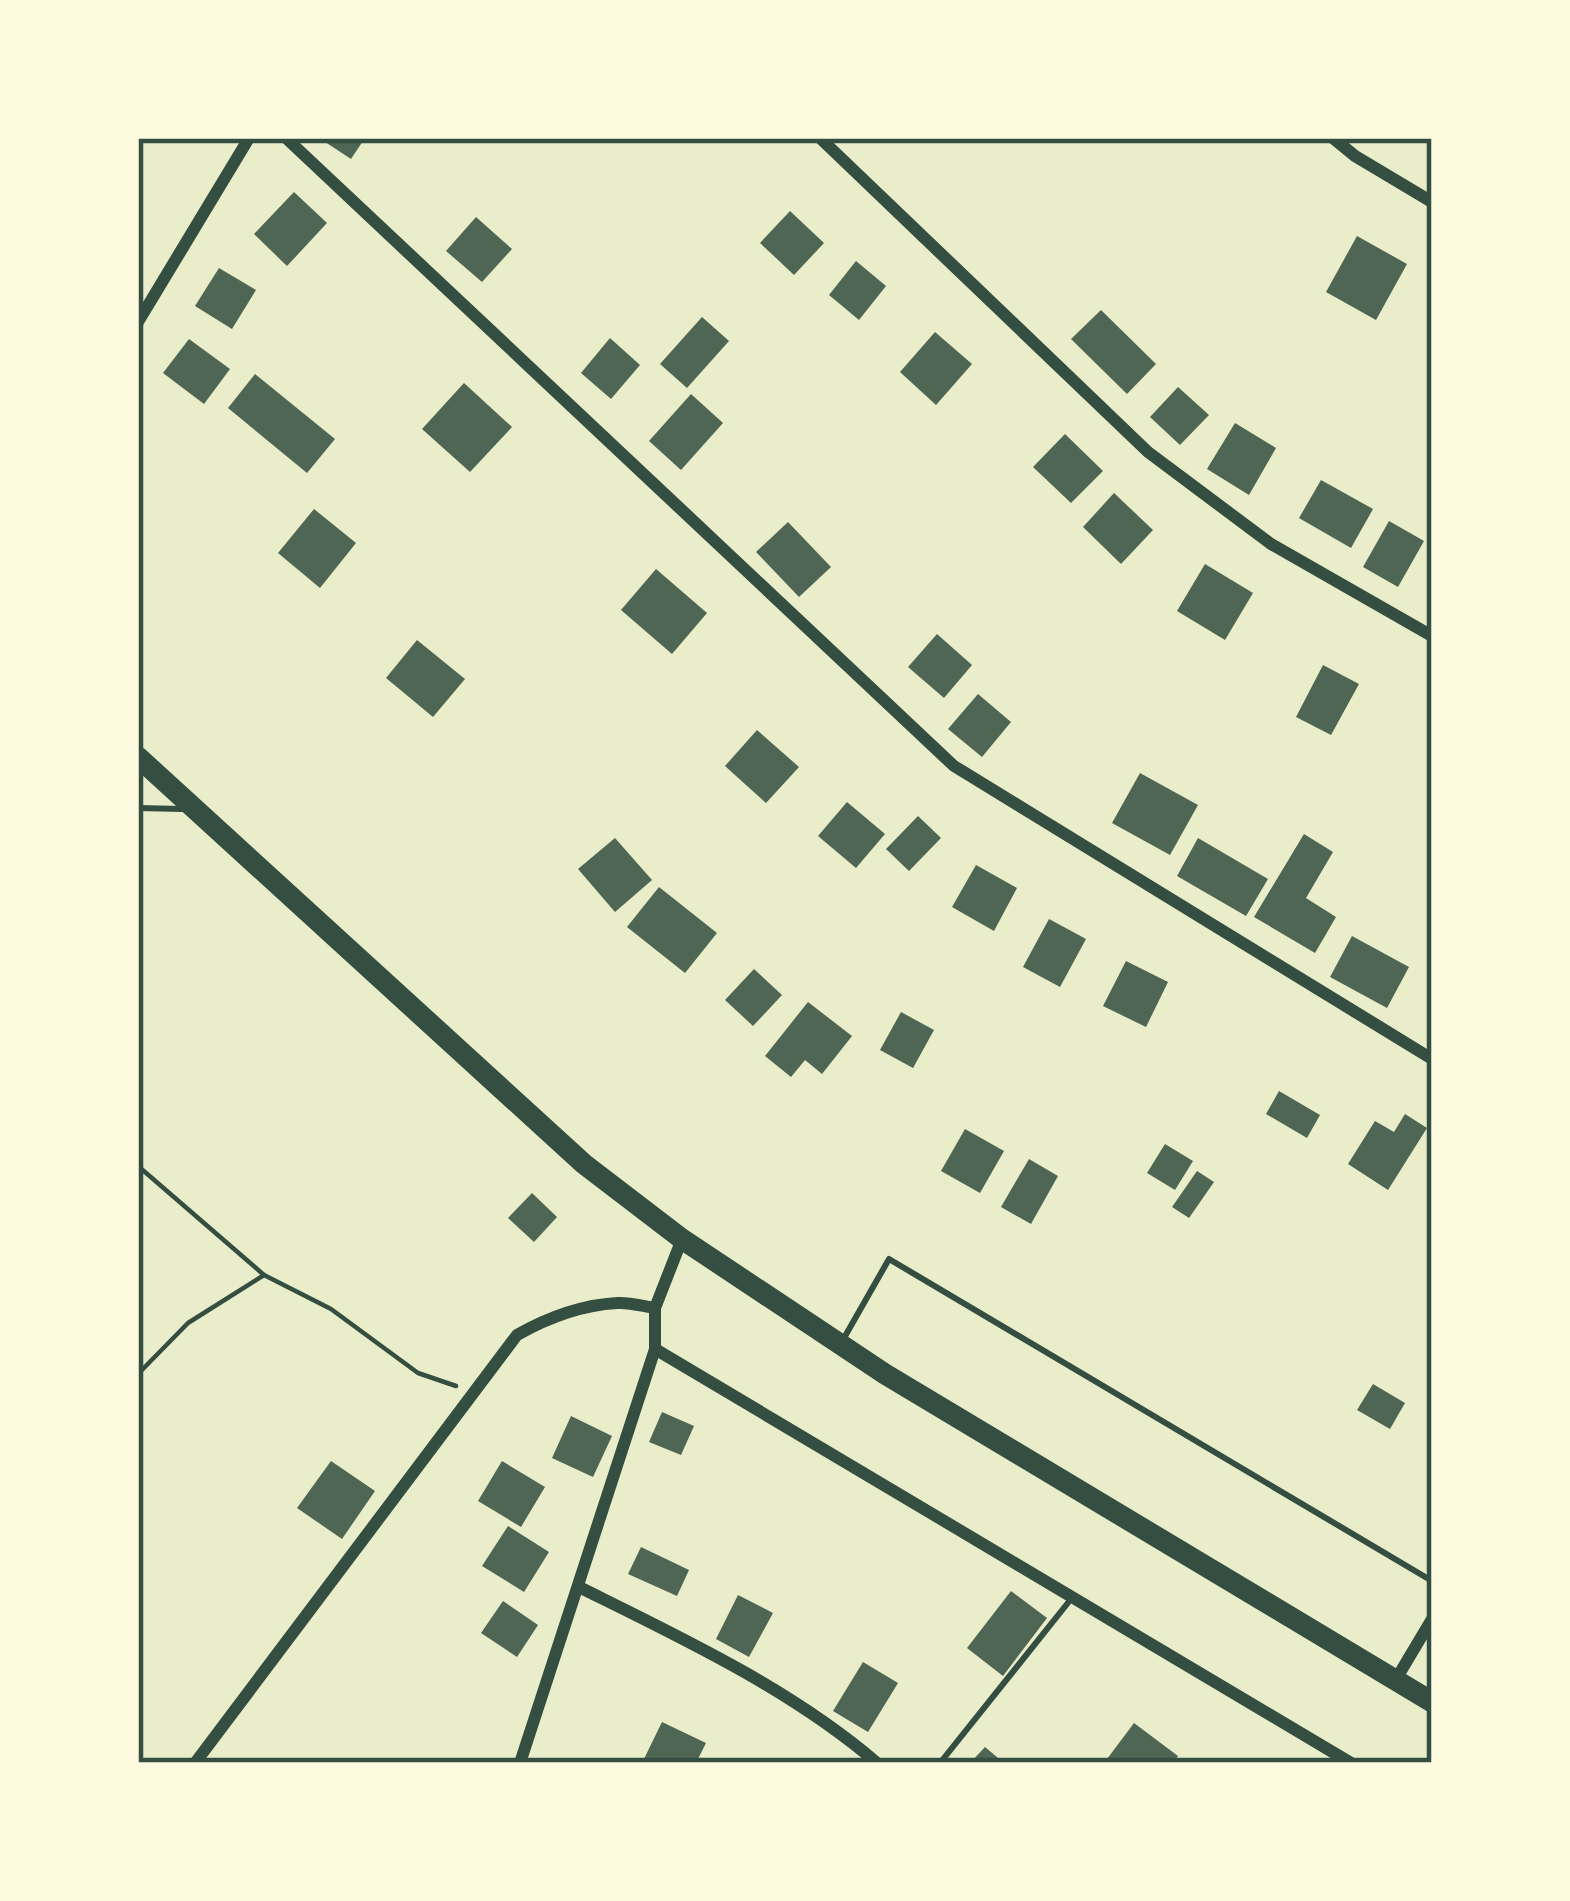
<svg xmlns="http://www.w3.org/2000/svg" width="1570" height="1901" font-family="Bitter,serif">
	<rect width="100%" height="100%" fill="#e9edc9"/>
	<!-- building -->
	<g fill="#4f6655">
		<path d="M 319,138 L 365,138 L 351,159 Z"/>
		<path d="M 294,192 L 327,223 L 287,266 L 254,234 Z"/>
		<path d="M 790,211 L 824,243 L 794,275 L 760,243 Z"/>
		<path d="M 476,217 L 512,249 L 482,282 L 446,251 Z"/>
		<path d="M 1357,236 L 1407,264 L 1376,320 L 1326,292 Z"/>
		<path d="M 856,261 L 886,286 L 859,320 L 829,295 Z"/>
		<path d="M 219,268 L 256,290 L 232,329 L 195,306 Z"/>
		<path d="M 1101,310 L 1156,364 L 1127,394 L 1071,339 Z"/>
		<path d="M 702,317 L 729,341 L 687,388 L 660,364 Z"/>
		<path d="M 935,332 L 972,364 L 936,405 L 900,372 Z"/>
		<path d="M 610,338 L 640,365 L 611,399 L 581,373 Z"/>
		<path d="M 189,339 L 230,369 L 204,404 L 163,373 Z"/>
		<path d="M 255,374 L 335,439 L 307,473 L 228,408 Z"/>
		<path d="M 464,383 L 512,427 L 470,472 L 422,429 Z"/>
		<path d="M 1178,387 L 1209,415 L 1180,445 L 1150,417 Z"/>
		<path d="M 691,394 L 723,423 L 681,470 L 649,441 Z"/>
		<path d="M 1235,423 L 1276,448 L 1249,495 L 1207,469 Z"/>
		<path d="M 1065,434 L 1103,471 L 1071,503 L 1033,467 Z"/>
		<path d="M 1321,480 L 1373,509 L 1351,548 L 1299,518 Z"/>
		<path d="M 1114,493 L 1153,530 L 1121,564 L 1083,527 Z"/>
		<path d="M 314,509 L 356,543 L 320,588 L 278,553 Z"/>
		<path d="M 1389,521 L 1424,541 L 1398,587 L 1363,567 Z"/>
		<path d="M 788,522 L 831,567 L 799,597 L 756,552 Z"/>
		<path d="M 1205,564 L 1253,593 L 1225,640 L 1177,611 Z"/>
		<path d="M 656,569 L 707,613 L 672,654 L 621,610 Z"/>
		<path d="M 937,634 L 972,665 L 944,698 L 908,667 Z"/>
		<path d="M 417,640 L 465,679 L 433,717 L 386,678 Z"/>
		<path d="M 1323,665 L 1359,684 L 1331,735 L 1296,717 Z"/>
		<path d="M 978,694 L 1011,722 L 982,757 L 948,729 Z"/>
		<path d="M 757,730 L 799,767 L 766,803 L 725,766 Z"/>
		<path d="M 1140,773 L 1198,805 L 1170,855 L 1112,823 Z"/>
		<path d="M 847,802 L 885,834 L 856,868 L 818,836 Z"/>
		<path d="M 918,816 L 941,838 L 909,871 L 886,849 Z"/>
		<path d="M 1304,834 L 1333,852 L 1306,898 L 1336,917 L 1315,953 L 1254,917 Z"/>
		<path d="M 615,838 L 652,880 L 615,912 L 578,869 Z"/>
		<path d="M 1198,838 L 1268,879 L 1246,916 L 1177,876 Z"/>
		<path d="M 976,865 L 1017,888 L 994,931 L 952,907 Z"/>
		<path d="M 659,887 L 717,933 L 685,973 L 627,927 Z"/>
		<path d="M 1049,919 L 1086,939 L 1060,987 L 1023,967 Z"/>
		<path d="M 1352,936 L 1409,967 L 1387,1008 L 1330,977 Z"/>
		<path d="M 1126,961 L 1168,982 L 1146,1027 L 1103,1006 Z"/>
		<path d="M 754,969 L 782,995 L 753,1026 L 725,1000 Z"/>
		<path d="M 808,1002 L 852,1036 L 822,1074 L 805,1060 L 791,1077 L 765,1056 Z"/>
		<path d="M 901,1012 L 934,1030 L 913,1068 L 880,1050 Z"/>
		<path d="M 1279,1091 L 1320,1115 L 1307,1138 L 1266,1114 Z"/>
		<path d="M 1405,1114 L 1427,1128 L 1388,1190 L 1348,1164 L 1375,1121 L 1394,1132 Z"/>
		<path d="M 965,1129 L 1004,1151 L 980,1193 L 941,1171 Z"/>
		<path d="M 1165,1144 L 1193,1161 L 1175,1190 L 1147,1173 Z"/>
		<path d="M 1029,1159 L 1058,1176 L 1031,1224 L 1001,1207 Z"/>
		<path d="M 1197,1171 L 1214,1182 L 1189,1218 L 1172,1207 Z"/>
		<path d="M 532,1193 L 557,1217 L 534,1242 L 508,1218 Z"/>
		<path d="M 1373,1384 L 1405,1403 L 1390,1429 L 1357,1410 Z"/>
		<path d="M 662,1412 L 694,1426 L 681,1455 L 649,1442 Z"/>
		<path d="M 571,1416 L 612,1436 L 593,1477 L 552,1458 Z"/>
		<path d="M 331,1461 L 375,1491 L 342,1539 L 297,1508 Z"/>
		<path d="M 502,1461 L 545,1487 L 521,1527 L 478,1501 Z"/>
		<path d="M 508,1526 L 549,1552 L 524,1592 L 482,1566 Z"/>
		<path d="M 641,1547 L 689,1570 L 677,1596 L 628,1574 Z"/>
		<path d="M 1011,1591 L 1047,1618 L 1003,1676 L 967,1648 Z"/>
		<path d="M 738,1595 L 773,1613 L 749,1657 L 716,1639 Z"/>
		<path d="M 503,1601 L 538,1625 L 517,1657 L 481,1633 Z"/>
		<path d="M 863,1662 L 898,1683 L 868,1732 L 833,1711 Z"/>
		<path d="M 662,1722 L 706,1743 L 696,1763 L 642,1763 Z"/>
		<path d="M 1134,1723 L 1178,1756 L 1173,1763 L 1104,1763 Z"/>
		<path d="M 985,1747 L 1004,1763 L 970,1763 Z"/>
	</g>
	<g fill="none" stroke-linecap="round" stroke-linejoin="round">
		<!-- path -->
		<g stroke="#344e41" stroke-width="4.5">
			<path d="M 138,1166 L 264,1275 L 331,1309 L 418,1373 L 456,1386"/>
			<path d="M 138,1374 L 188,1323 L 264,1275"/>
		</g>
		<!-- service -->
		<g stroke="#344e41" stroke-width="6">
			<path d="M 138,808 L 182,809"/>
			<path d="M 844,1338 L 889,1259 L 1432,1581"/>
			<path d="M 940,1763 L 1071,1599"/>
		</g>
		<!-- minor -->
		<g stroke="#344e41" stroke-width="12">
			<path d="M 286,138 L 954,766 L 1432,1059"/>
			<path d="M 820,138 L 1148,452 L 1271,544 L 1432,636"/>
			<path d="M 1333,138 L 1355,156 L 1432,202"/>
			<path d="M 138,322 L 249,138"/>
			<path d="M 655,1349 L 1351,1763"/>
			<path d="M 579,1587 C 680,1637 791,1689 877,1763"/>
			<path d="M 1395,1681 L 1432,1619"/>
			<path d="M 195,1763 L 517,1335 C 547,1318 582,1305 617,1303 C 629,1302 642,1306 655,1308"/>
			<path d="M 520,1763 L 655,1349 L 655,1308 L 682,1239"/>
		</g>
		<!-- trunk -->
		<path stroke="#344e41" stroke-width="21" d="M 138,757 L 584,1164 L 682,1239 L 885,1374 L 1432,1702"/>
	</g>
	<!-- border -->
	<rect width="1570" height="1901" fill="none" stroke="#fefae0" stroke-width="282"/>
	<rect x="141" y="141" width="1288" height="1619" fill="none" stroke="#344e41" stroke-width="4.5"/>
</svg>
